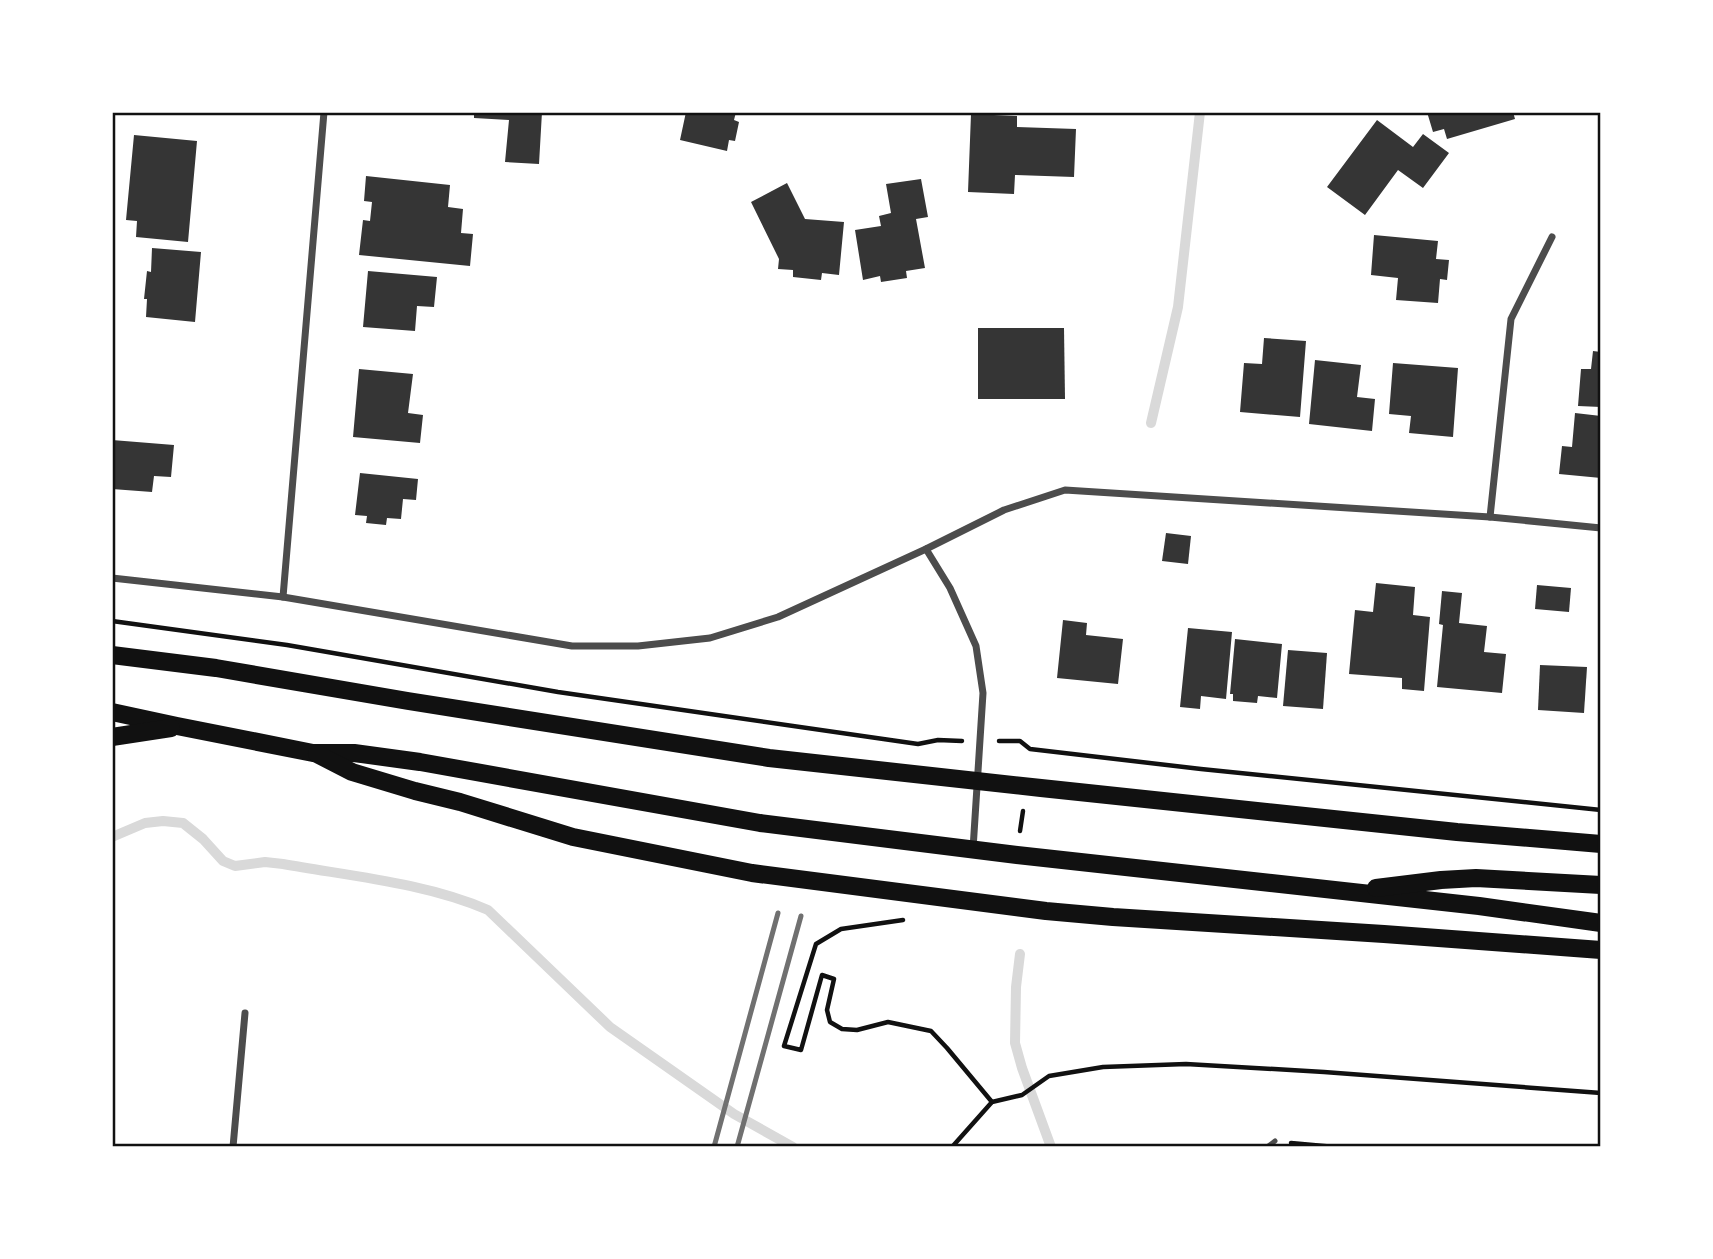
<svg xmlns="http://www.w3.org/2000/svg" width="1713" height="1259" font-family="'Roboto Condensed',sans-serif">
	<rect width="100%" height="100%" fill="#fff"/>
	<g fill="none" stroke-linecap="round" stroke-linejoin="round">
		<!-- stream -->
		<g stroke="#d9d9d9" stroke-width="10">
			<path d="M 1151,423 L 1178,307 L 1200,112"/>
			<path d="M 112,837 L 145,823 L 163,821 L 183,823 L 203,839 L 223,861 L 235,866 L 265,862 L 283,864 C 350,876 426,883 488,910 L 610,1027 L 734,1114 L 793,1147"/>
			<path d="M 1020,954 L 1016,987 L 1015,1043 L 1022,1068 L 1051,1147"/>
		</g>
	</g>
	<!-- building -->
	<g fill="#353535">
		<path d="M 474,112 L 542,112 L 539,164 L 505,162 L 509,120 L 474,118 Z"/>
		<path d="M 686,112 L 736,112 L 734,120 L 739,122 L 735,141 L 729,140 L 727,151 L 680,140 Z"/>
		<path d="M 1427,112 L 1513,112 L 1515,119 L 1447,139 L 1444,129 L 1433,132 Z"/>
		<path d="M 971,114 L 1017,116 L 1017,127 L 1076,129 L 1074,177 L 1015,175 L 1014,194 L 968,192 Z"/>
		<path d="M 1377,120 L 1413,147 L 1423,134 L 1449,153 L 1423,188 L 1398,170 L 1365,215 L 1327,187 Z"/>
		<path d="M 134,135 L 197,141 L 188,242 L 136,237 L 137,221 L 126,220 Z"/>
		<path d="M 366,176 L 450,185 L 448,207 L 463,209 L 461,233 L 473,234 L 470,266 L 359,255 L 363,220 L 370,221 L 372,202 L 364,201 Z"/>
		<path d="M 921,179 L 928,217 L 916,219 L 925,268 L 906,271 L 907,278 L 881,282 L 880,276 L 863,280 L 855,230 L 881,226 L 879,216 L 891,213 L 886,184 Z"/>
		<path d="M 787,183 L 805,219 L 844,222 L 839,275 L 822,273 L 821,280 L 793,277 L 793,270 L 778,269 L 779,259 L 751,202 Z"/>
		<path d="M 1374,235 L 1438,241 L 1436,259 L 1449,260 L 1447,280 L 1440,279 L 1438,303 L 1396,300 L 1398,278 L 1371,275 Z"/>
		<path d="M 152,248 L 201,252 L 195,322 L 146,317 L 147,299 L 144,299 L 147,271 L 151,272 Z"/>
		<path d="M 368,271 L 437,277 L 434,307 L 417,306 L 415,331 L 363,327 Z"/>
		<path d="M 978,328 L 1064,328 L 1065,399 L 978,399 Z"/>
		<path d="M 1264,338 L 1306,341 L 1300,417 L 1240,412 L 1244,363 L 1262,364 Z"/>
		<path d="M 1593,351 L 1601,352 L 1601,407 L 1578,406 L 1581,369 L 1591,369 Z"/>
		<path d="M 1315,360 L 1361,365 L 1357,397 L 1375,399 L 1372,431 L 1309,424 Z"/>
		<path d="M 1393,363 L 1458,368 L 1453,437 L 1409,433 L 1411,416 L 1389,414 Z"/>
		<path d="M 359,369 L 413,374 L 408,413 L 423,415 L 420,443 L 353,437 Z"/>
		<path d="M 1575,413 L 1601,416 L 1601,478 L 1559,474 L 1562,446 L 1572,447 Z"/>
		<path d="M 112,440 L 174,445 L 171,477 L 154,476 L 152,492 L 112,489 Z"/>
		<path d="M 360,473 L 418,479 L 416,500 L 403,499 L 401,519 L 387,518 L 386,525 L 366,523 L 367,516 L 355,515 Z"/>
		<path d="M 1166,533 L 1191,536 L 1188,564 L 1162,561 Z"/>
		<path d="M 1376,583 L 1415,587 L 1413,615 L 1430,617 L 1424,691 L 1402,689 L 1402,678 L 1349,674 L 1355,610 L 1373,612 Z"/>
		<path d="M 1537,585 L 1571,588 L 1569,612 L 1535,609 Z"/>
		<path d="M 1442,591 L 1462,593 L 1459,623 L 1487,626 L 1484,652 L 1506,654 L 1502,693 L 1437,687 L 1443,625 L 1439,624 Z"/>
		<path d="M 1063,620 L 1087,623 L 1086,635 L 1123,639 L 1118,684 L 1057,678 Z"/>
		<path d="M 1188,628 L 1232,632 L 1226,699 L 1201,696 L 1200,709 L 1180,707 Z"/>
		<path d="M 1235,639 L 1282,644 L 1277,698 L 1258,696 L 1257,703 L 1233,701 L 1233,694 L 1230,694 Z"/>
		<path d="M 1288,650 L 1327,653 L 1323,709 L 1283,706 Z"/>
		<path d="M 1540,665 L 1587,667 L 1584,713 L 1538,710 Z"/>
	</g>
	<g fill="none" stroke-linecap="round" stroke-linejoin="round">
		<!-- path -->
		<g stroke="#111" stroke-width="4.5">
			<path d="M 112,621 L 287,645 L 558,692 L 918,744 L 938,740 L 962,741"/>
			<path d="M 999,741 L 1020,741 L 1030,749 L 1201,769 L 1601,810"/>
			<path d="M 1020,831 L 1023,811"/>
			<path d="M 903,920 L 841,929 L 816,944 L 784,1046 L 801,1050 L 822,975 L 834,979 L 827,1010 L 830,1022 L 842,1029 L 857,1030 L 888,1022 L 931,1031 L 947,1048 L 992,1102"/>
			<path d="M 1291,1143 L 1335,1147"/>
			<path d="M 952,1147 L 992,1102 L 1022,1095 L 1049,1076 L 1103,1067 L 1186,1064 L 1324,1072 L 1601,1093"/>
		</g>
		<!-- service -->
		<path stroke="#4c4c4c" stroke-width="5" d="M 1267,1147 L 1275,1141"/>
		<!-- minor -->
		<g stroke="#4c4c4c" stroke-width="7">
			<path d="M 1490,517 L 1511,319 L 1552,237"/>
			<path d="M 926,549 L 950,588 L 976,646 L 983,693 L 973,849"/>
			<path d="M 112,578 L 283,597 L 572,646 L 638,646 L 710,638 L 778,617 L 926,549 L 1004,510 L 1065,490 L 1490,517 L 1601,528"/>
			<path d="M 283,597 L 324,112"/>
			<path d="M 233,1147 L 245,1013"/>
		</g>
		<!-- primary -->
		<g stroke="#111" stroke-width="18">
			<path d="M 112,655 L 216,668 L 408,701 L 769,758 L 1041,788 L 1457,832 L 1601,844"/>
			<path d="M 112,712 L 177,726 L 313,753 L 354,753 L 420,762 L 760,823 L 1017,855 L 1479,906 L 1601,923"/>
			<path d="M 112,737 L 171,728"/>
			<path d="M 317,754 L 352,772 L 415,791 L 460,802 L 573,837 L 752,873 L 1046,911 L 1113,917 L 1384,934 L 1601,950"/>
			<path d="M 1376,888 L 1441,880 L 1476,878 L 1601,885"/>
		</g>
		<!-- rail -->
		<g stroke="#707070" stroke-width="5">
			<path d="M 714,1147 L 778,913"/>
			<path d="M 737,1147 L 801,916"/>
		</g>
	</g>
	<!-- border -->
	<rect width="1713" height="1259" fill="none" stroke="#ffffff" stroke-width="228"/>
	<rect x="114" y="114" width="1485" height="1031" fill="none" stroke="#111" stroke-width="2.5"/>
</svg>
